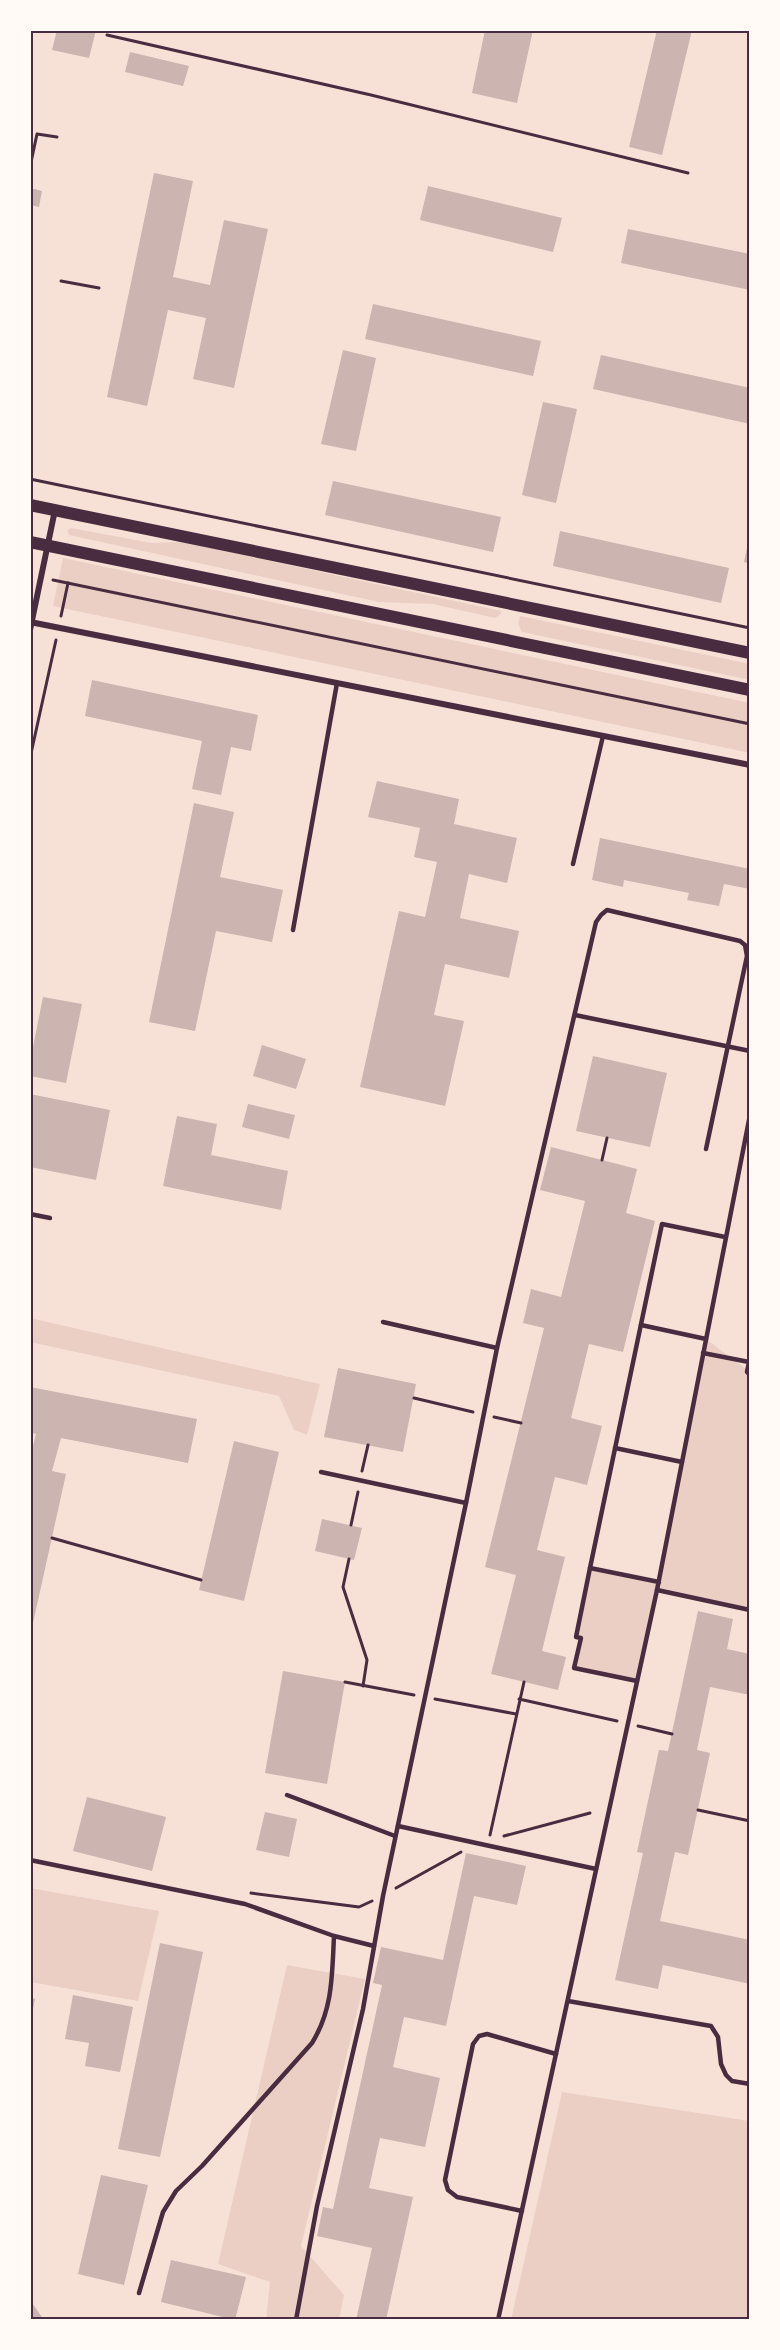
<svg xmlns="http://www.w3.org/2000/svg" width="780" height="2350" font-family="'Nunito Sans',sans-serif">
	<rect width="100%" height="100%" fill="#f7e1d7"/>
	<!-- green -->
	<g fill="#ebcfc5">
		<path d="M 71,528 L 152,543 L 183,542 L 501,611 L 501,614 L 495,618 L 433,604 L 379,602 L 69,535 L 67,531 Z"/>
		<path d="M 63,558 L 750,703 L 750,753 L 53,606 Z"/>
		<path d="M 520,616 L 750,664 L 750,680 L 522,632 L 518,624 Z"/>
		<path d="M 30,1318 L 320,1384 L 307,1435 L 294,1430 L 279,1396 L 30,1342 Z"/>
		<path d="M 706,1339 L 750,1372 L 750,1610 L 657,1590 L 637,1681 L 574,1668 L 581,1639 L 576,1637 L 590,1568 L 658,1582 Z"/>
		<path d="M 30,1888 L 159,1911 L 138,2001 L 30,1982 Z"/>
		<path d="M 287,1965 L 365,1979 L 301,2246 L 344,2295 L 339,2320 L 266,2320 L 270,2282 L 218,2264 Z"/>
		<path d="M 562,2092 L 750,2121 L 750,2320 L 511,2320 Z"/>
	</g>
	<!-- building -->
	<g fill="#ccb4b1">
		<path d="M 57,30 L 96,30 L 89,58 L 52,50 Z"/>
		<path d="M 485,30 L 533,30 L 517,103 L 472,93 Z"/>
		<path d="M 657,30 L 692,30 L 662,155 L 629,147 Z"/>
		<path d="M 130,52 L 189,66 L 183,86 L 125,72 Z"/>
		<path d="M 154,173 L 193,181 L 173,277 L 210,285 L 224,220 L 268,229 L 234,388 L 193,379 L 206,318 L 168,310 L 147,406 L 107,397 Z"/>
		<path d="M 428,186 L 562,218 L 553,252 L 420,220 Z"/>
		<path d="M 30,188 L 42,191 L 39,207 L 30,205 Z"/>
		<path d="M 628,229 L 750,254 L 750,290 L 621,263 Z"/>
		<path d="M 373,304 L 541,341 L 533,376 L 365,339 Z"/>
		<path d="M 343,350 L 376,358 L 356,451 L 321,444 Z"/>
		<path d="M 601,355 L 750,388 L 750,424 L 593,389 Z"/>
		<path d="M 543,402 L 577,409 L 556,503 L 522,495 Z"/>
		<path d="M 333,481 L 501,517 L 493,552 L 325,515 Z"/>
		<path d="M 560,531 L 729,568 L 721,603 L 553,566 Z"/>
		<path d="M 749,538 L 750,539 L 750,564 L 744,562 Z"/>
		<path d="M 92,680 L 258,715 L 251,751 L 231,747 L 221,795 L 192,789 L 202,741 L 85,716 Z"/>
		<path d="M 377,781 L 459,799 L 454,824 L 517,838 L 507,883 L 469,874 L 460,918 L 519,931 L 509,978 L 445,964 L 434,1015 L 464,1021 L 445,1106 L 360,1087 L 399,911 L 425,917 L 437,862 L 414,857 L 420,828 L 368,817 Z"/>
		<path d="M 194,803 L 234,812 L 220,877 L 283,890 L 272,942 L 216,931 L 195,1031 L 149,1022 Z"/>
		<path d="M 600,838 L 750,869 L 750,889 L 724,884 L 719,906 L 687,900 L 689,893 L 624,880 L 623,887 L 592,880 Z"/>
		<path d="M 43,997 L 82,1004 L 66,1083 L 30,1076 L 30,1062 Z"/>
		<path d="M 262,1045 L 306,1059 L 296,1089 L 253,1076 Z"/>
		<path d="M 593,1056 L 667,1073 L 650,1147 L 576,1131 Z"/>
		<path d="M 30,1094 L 110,1110 L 96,1180 L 30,1167 Z"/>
		<path d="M 248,1104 L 295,1115 L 289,1139 L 242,1127 Z"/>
		<path d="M 177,1116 L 217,1124 L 211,1155 L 288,1171 L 281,1210 L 163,1186 Z"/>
		<path d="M 551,1147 L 637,1169 L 626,1213 L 655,1221 L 623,1352 L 589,1344 L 571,1418 L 602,1426 L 587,1485 L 555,1477 L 537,1550 L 565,1557 L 542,1651 L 566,1657 L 558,1690 L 491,1674 L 516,1575 L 485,1567 L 544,1328 L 523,1323 L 531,1289 L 561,1297 L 585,1201 L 540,1190 Z"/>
		<path d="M 338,1368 L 416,1384 L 403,1452 L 324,1437 Z"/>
		<path d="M 30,1387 L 197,1419 L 188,1463 L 61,1438 L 52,1471 L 66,1474 L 31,1632 L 30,1458 L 36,1434 L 30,1432 Z"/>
		<path d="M 234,1441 L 279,1452 L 244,1601 L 199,1590 Z"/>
		<path d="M 322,1519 L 362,1528 L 354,1560 L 315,1551 Z"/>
		<path d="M 698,1611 L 733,1619 L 727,1649 L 750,1654 L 750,1695 L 710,1687 L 697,1750 L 710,1753 L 688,1855 L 675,1852 L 660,1921 L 750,1940 L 750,1984 L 663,1965 L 658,1989 L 615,1980 L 643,1853 L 637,1852 L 659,1750 L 668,1751 Z"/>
		<path d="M 283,1671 L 345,1682 L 327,1784 L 265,1773 Z"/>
		<path d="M 87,1797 L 166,1817 L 152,1871 L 73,1851 Z"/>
		<path d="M 265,1812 L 297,1819 L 289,1857 L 256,1850 Z"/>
		<path d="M 466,1853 L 526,1866 L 517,1905 L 474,1896 L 446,2026 L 404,2017 L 393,2067 L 440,2078 L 425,2147 L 380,2138 L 369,2188 L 413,2197 L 386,2320 L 356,2320 L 372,2248 L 317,2236 L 323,2207 L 333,2209 L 382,1985 L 373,1983 L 381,1947 L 443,1960 Z"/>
		<path d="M 160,1943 L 203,1952 L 160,2157 L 118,2149 Z"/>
		<path d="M 73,1995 L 133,2007 L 120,2072 L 85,2066 L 89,2043 L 65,2039 Z"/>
		<path d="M 30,1997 L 35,1999 L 31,2019 L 30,2019 Z"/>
		<path d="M 101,2175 L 148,2185 L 124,2285 L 78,2274 Z"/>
		<path d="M 171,2260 L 246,2277 L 235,2320 L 161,2302 Z"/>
		<path d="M 30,2300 L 44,2320 L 30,2320 Z"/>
	</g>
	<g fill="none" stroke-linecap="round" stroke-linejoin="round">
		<!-- path -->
		<g stroke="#4a2c40" stroke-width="3">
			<path d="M 107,35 L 371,95 L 688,173"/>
			<path d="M 30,167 L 37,134 L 57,137"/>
			<path d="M 61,281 L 99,288"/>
			<path d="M 30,479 L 750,628"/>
			<path d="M 53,580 L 750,724"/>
			<path d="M 61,616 L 68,583"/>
			<path d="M 30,758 L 56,640"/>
			<path d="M 602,1160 L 607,1138"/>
			<path d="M 414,1398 L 473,1412"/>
			<path d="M 494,1417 L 521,1423"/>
			<path d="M 362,1471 L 368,1445"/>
			<path d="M 351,1525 L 358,1492"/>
			<path d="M 52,1538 L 201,1580"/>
			<path d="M 349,1559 L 343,1587 L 367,1660 L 363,1686"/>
			<path d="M 345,1682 L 414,1695"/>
			<path d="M 435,1699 L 516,1714"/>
			<path d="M 519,1699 L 617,1721"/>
			<path d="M 638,1726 L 672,1734"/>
			<path d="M 698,1810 L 750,1821"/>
			<path d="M 490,1835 L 524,1682"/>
			<path d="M 504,1836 L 590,1813"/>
			<path d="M 396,1888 L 461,1852"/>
			<path d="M 251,1893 L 359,1907 L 372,1901"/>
			<path d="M 748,2320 L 750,2312"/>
		</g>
		<!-- service -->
		<g stroke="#4a2c40" stroke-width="4.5">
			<path d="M 573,864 L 603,736"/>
			<path d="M 293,930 L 337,683"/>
			<path d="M 575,1015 L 750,1051"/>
			<path d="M 750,1115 L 657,1590 L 750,1610"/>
			<path d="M 30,1214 L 50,1218"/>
			<path d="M 383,1322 L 497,1348"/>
			<path d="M 641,1325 L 706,1339"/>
			<path d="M 703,1353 L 749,1362 L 747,1372 L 750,1375"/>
			<path d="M 615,1448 L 682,1462"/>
			<path d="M 321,1472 L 466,1503 L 497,1348 L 596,922 L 601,915 L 607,910 L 740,941 L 745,945 L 747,956 L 706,1149"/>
			<path d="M 590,1568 L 662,1224 L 725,1237"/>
			<path d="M 637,1681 L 574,1668 L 581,1638 L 576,1637 L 590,1568 L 659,1582"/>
			<path d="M 287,1795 L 395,1836"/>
			<path d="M 398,1826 L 596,1869"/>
			<path d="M 30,1860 L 245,1904 L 334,1936 L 374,1946"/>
			<path d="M 568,2001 L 711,2026 L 718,2037 L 721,2064 L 726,2075 L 732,2081 L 750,2084"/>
			<path d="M 522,2211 L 457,2197 L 448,2190 L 445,2180 L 473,2044 L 479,2036 L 487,2034 L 556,2054"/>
			<path d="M 139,2293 L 163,2212 L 176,2191 L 202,2166 L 312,2043 C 333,2009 332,1975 334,1936"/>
			<path d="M 296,2320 L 317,2206 L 363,2009 L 383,1896 L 466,1503"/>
			<path d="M 498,2320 L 657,1590"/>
		</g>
		<!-- minor -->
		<g stroke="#4a2c40" stroke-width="6">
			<path d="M 30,622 L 750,765"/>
			<path d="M 30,630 L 55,510"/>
		</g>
		<!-- secondary -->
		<g stroke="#4a2c40" stroke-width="12">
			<path d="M 30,505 L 750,653"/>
			<path d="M 30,542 L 750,690"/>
		</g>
	</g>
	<!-- border -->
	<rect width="780" height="2350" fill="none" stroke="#fffaf5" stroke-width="63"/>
	<rect x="32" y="32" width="716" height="2286" fill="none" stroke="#4a2c40" stroke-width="2"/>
</svg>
